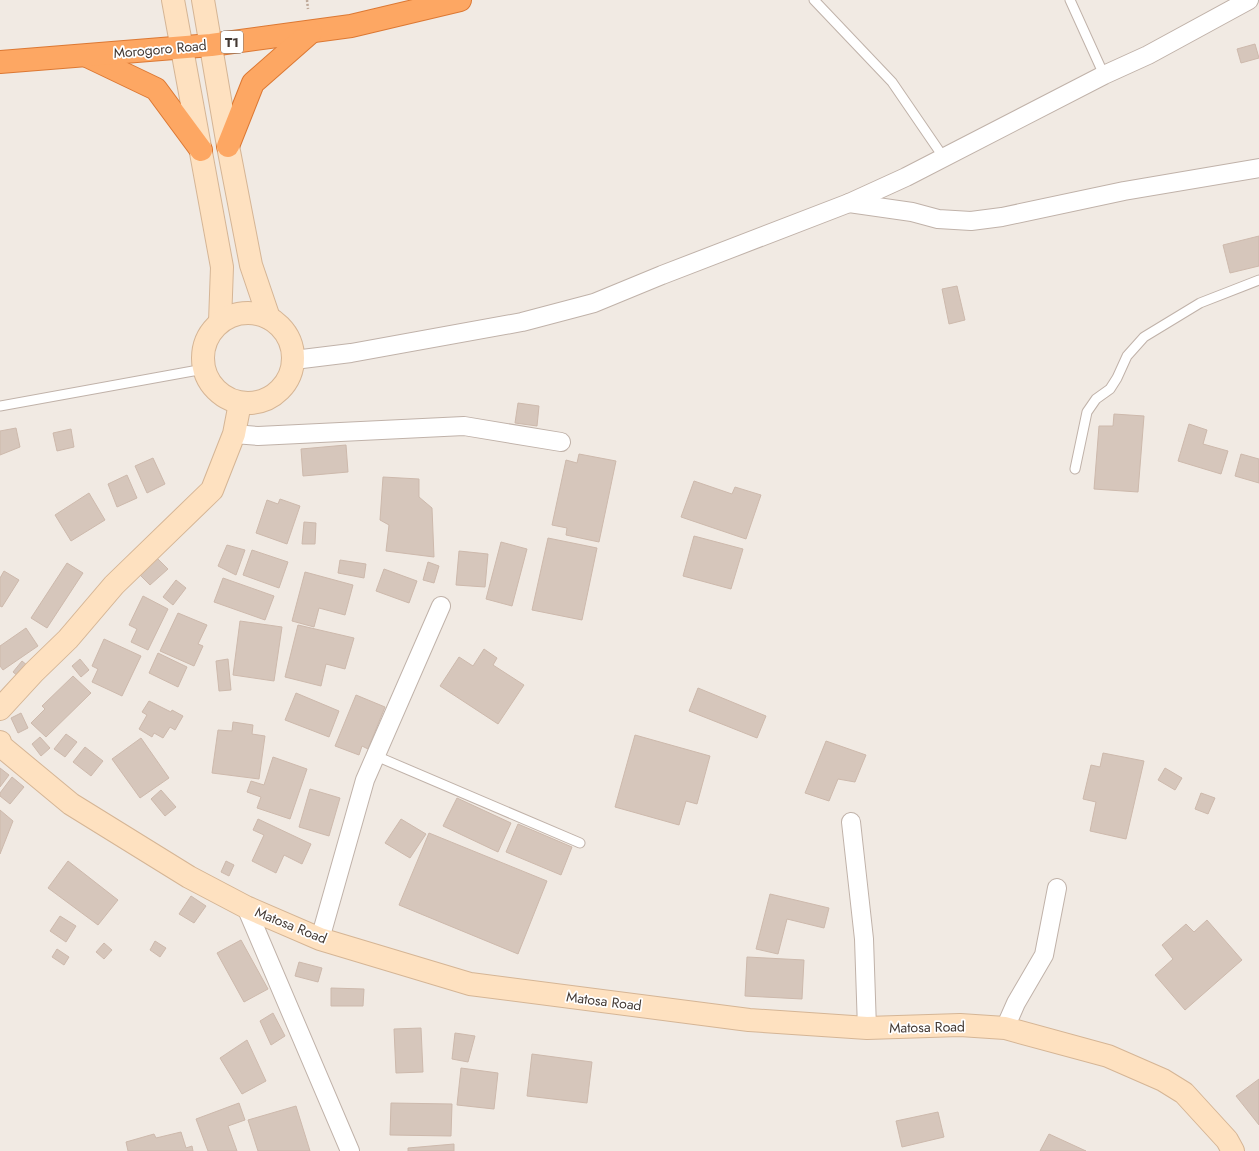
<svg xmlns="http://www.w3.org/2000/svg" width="1259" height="1151" font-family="Jost,sans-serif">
	<rect width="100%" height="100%" fill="#f1eae3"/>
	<!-- building -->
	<g fill="#d6c6bb" stroke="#cdb9ac">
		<path d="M 1255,44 L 1259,58 L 1241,63 L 1237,49 Z"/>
		<path d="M 1259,236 L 1259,266 L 1230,273 L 1223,245 Z"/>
		<path d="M 957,286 L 965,320 L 949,324 L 942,289 Z"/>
		<path d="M 518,403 L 539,406 L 537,426 L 515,423 Z"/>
		<path d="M 1114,414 L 1144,416 L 1138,492 L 1094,489 L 1099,426 L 1113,426 Z"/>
		<path d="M 1189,424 L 1207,430 L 1203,444 L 1228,451 L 1221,474 L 1178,461 Z"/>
		<path d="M 16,428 L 20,447 L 0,455 L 0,431 Z"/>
		<path d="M 71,429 L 74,447 L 57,451 L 53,433 Z"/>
		<path d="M 346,445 L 348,472 L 303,476 L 301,449 Z"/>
		<path d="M 579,454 L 616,461 L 599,542 L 566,535 L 567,528 L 552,525 L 566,460 L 577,463 Z"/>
		<path d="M 1241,454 L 1259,459 L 1259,483 L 1235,476 Z"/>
		<path d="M 153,458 L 165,484 L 147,493 L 135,466 Z"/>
		<path d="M 127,475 L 137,498 L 117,507 L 108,484 Z"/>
		<path d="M 383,477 L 419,479 L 419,497 L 432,508 L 434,557 L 386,551 L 389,525 L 380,520 Z"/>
		<path d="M 694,481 L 732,494 L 735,487 L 761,495 L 746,539 L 681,517 Z"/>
		<path d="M 89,493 L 105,520 L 71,541 L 55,515 Z"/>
		<path d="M 280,499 L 300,506 L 287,544 L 256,533 L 267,500 L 278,504 Z"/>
		<path d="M 304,522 L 316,523 L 315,544 L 302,544 Z"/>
		<path d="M 694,536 L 743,549 L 731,589 L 683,576 Z"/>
		<path d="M 548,538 L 597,548 L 582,620 L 532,610 Z"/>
		<path d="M 501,542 L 527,549 L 512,606 L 486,599 Z"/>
		<path d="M 227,545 L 245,550 L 236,575 L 218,566 Z"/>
		<path d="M 252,550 L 288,562 L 279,588 L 243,575 Z"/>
		<path d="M 459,551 L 488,554 L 485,587 L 456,585 Z"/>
		<path d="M 157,558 L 168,569 L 150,585 L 140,575 Z"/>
		<path d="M 340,560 L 366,564 L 364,578 L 338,573 Z"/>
		<path d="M 428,562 L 439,566 L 434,583 L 423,580 Z"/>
		<path d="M 67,563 L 83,573 L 47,628 L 31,618 Z"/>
		<path d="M 384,569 L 417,581 L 409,603 L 376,591 Z"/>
		<path d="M 4,571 L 19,580 L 2,607 L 0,606 L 0,578 Z"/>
		<path d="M 305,572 L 353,585 L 345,615 L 319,608 L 314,627 L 292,621 Z"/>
		<path d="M 223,578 L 274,596 L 265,620 L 214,602 Z"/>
		<path d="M 176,580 L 186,588 L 173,605 L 163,597 Z"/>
		<path d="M 143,596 L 168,609 L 148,650 L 131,642 L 137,629 L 129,625 Z"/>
		<path d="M 178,613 L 207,625 L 198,644 L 203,646 L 194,666 L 160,651 Z"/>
		<path d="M 240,621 L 282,627 L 274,681 L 233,675 Z"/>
		<path d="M 298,625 L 354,638 L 345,669 L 326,664 L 321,686 L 285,677 Z"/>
		<path d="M 26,628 L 38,646 L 3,670 L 0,666 L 0,646 Z"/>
		<path d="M 104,639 L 141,656 L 122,696 L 92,682 L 98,669 L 92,666 Z"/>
		<path d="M 484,649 L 497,658 L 493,665 L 524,685 L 498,724 L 440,686 L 459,657 L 473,666 Z"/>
		<path d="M 158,653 L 187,667 L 178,687 L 149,673 Z"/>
		<path d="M 80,659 L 89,670 L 81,677 L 72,666 Z"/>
		<path d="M 228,659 L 231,690 L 219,691 L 216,661 Z"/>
		<path d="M 22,661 L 28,666 L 19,677 L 13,672 Z"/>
		<path d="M 73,676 L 91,693 L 46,737 L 31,723 L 45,709 L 42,706 Z"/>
		<path d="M 698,688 L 766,716 L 757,738 L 689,711 Z"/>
		<path d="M 296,693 L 339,711 L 329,737 L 285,720 Z"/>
		<path d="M 356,695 L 385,707 L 368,749 L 362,746 L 359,755 L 335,746 Z"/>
		<path d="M 149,701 L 171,712 L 172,710 L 183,716 L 175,730 L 170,727 L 163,738 L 154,733 L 152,737 L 139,729 L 147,715 L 142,712 Z"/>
		<path d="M 21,713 L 28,728 L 18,733 L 11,718 Z"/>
		<path d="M 233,722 L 253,725 L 252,734 L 265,736 L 259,779 L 212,773 L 218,730 L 232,731 Z"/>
		<path d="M 66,734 L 77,742 L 65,757 L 54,749 Z"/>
		<path d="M 635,735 L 710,756 L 697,804 L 686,801 L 679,825 L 615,807 Z"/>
		<path d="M 40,737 L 50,748 L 41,756 L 32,744 Z"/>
		<path d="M 141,738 L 169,778 L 140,798 L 112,759 Z"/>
		<path d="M 826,741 L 866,755 L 855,782 L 838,779 L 829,801 L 805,793 Z"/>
		<path d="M 85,747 L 103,761 L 91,776 L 73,762 Z"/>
		<path d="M 1103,753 L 1144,761 L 1126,839 L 1090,831 L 1096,802 L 1083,799 L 1091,765 L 1100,767 Z"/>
		<path d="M 273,757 L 307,769 L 290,819 L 257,808 L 261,797 L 247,792 L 251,781 L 264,785 Z"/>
		<path d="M 0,768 L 9,775 L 0,787 Z"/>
		<path d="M 1165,768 L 1182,778 L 1175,790 L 1158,780 Z"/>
		<path d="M 12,777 L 24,787 L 10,804 L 0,796 L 0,793 Z"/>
		<path d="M 310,789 L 340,798 L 329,836 L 299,827 Z"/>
		<path d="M 161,790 L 176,807 L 165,816 L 151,799 Z"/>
		<path d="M 1201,793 L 1215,798 L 1208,814 L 1195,809 Z"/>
		<path d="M 457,798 L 511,823 L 498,852 L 443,826 Z"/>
		<path d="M 0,810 L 13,821 L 0,854 Z"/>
		<path d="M 258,819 L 311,844 L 302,864 L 284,855 L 276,873 L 252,861 L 264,835 L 253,830 Z"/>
		<path d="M 401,819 L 426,834 L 410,858 L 385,843 Z"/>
		<path d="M 518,824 L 572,847 L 561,875 L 506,852 Z"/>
		<path d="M 429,833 L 547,881 L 518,954 L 399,905 Z"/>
		<path d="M 68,861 L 118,900 L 98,925 L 48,888 Z"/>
		<path d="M 226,861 L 234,865 L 229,876 L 221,872 Z"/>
		<path d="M 770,894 L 829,908 L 824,928 L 787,919 L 778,954 L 756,949 Z"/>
		<path d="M 191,896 L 206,906 L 194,923 L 179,914 Z"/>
		<path d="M 60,916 L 76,926 L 66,942 L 50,931 Z"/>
		<path d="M 1207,920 L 1242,960 L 1185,1010 L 1155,975 L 1173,959 L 1162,945 L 1186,924 L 1194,932 Z"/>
		<path d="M 241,940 L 268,989 L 244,1002 L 217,953 Z"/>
		<path d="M 155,941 L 166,948 L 160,957 L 150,950 Z"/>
		<path d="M 104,943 L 112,950 L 104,959 L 96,952 Z"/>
		<path d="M 57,949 L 69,957 L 64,965 L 52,957 Z"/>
		<path d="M 747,957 L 804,960 L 802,999 L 745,996 Z"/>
		<path d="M 299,962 L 322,968 L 318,982 L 295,976 Z"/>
		<path d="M 331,988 L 364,989 L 363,1006 L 331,1006 Z"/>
		<path d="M 273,1013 L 285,1036 L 271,1045 L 260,1021 Z"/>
		<path d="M 421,1028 L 423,1072 L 396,1073 L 394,1029 Z"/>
		<path d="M 455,1033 L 475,1036 L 468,1062 L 452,1059 Z"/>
		<path d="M 247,1040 L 266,1081 L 242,1094 L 220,1058 Z"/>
		<path d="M 532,1054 L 592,1062 L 587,1103 L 527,1096 Z"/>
		<path d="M 461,1068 L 498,1073 L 494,1109 L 457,1105 Z"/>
		<path d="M 1259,1079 L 1259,1125 L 1236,1096 Z"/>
		<path d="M 239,1103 L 245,1120 L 228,1126 L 237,1151 L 208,1151 L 196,1119 Z"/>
		<path d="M 391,1103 L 452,1104 L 451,1136 L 390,1135 Z"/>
		<path d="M 296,1106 L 310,1151 L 258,1151 L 248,1120 Z"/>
		<path d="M 938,1112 L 944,1137 L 902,1147 L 896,1121 Z"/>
		<path d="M 181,1132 L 186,1148 L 192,1146 L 193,1151 L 128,1151 L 126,1142 L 154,1134 L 156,1138 Z"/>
		<path d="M 1049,1134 L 1086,1151 L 1040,1151 Z"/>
		<path d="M 454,1144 L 454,1151 L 408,1151 L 408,1148 Z"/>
	</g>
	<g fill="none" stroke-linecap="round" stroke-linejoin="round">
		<defs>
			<g id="lane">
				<path d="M 814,0 L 892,82 L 944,158"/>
				<path d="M 1070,0 L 1104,75"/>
				<path d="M 0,406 L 204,369"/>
				<path d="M 1075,469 L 1087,412 L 1096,399 L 1110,389 L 1117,378 L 1127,356 L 1144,337 L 1200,303 L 1259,280"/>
				<path d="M 376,756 L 580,843"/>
			</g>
			<g id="street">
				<path d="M 849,203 L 912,212 L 938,219 L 971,221 L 1002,217 L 1124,191 L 1259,168"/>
				<path d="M 294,360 L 351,353 L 522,322 L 594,303 L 662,275 L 849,203 L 906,177 L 1104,75 L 1148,55 L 1249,0"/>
				<path d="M 234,434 L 258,436 L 464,426 L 561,442"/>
				<path d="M 851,822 L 864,939 L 867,1028"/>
				<path d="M 246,907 L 350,1151"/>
				<path d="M 320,939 L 365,780 L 441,606"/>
				<path d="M 1005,1028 L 1016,1003 L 1044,955 L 1057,888"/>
			</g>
			<g id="secondary">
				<path d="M 173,0 L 222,267 L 220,322"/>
				<path d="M 203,0 L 228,146 L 251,265 L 269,318"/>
				<circle cx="248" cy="358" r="45"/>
				<path d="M 0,709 L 34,672 L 68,639 L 114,585 L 212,490 L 234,434 L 240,403"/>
				<path d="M 0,742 L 1,746 L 71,804 L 189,877 L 246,907 L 320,939 L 470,984 L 749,1020 L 867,1028 L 960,1025 L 1005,1028 L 1108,1056 L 1163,1080 L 1184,1093 L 1227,1140 L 1233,1151"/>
			</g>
			<g id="highway">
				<path d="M 87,56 L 156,89 L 201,150"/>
				<path d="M 0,62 L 211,45 L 351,26 L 460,0"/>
				<path d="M 228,146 L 253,83 L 311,32"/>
			</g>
		</defs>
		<!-- lane casing -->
		<use href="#lane" stroke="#c0b2a9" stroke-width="11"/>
		<!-- street casing -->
		<use href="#street" stroke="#c0b2a9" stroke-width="20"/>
		<!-- secondary casing -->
		<use href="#secondary" stroke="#d5b595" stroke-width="24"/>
		<!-- highway casing -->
		<use href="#highway" stroke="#dc7833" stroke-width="24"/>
		<!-- path -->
		<path stroke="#bea897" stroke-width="2.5" stroke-dasharray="2 2" stroke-linecap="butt" d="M 307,0 L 308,9"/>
		<!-- lane -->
		<use href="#lane" stroke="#fff" stroke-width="9"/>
		<!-- street -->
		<use href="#street" stroke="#fff" stroke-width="18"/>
		<!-- secondary -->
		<use href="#secondary" stroke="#fee1c0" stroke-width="22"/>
		<!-- highway -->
		<use href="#highway" stroke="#fda763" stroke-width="22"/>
	</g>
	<g text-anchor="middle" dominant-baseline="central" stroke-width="3.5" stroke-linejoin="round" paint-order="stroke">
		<!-- shield labels -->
		<rect fill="#fff" stroke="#7b7470" stroke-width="1" x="221" y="31" width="22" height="22" rx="3"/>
		<g font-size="13" font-weight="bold" fill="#433933">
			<text x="232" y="42">T1</text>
		</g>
		<!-- street labels -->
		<g font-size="14" fill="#433933" stroke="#fff">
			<text transform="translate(160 49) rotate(-5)">Morogoro Road</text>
			<text transform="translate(291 925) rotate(22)">Matosa Road</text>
			<text transform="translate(604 1001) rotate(7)">Matosa Road</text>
			<text transform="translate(927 1027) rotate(-1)">Matosa Road</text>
		</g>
	</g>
</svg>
